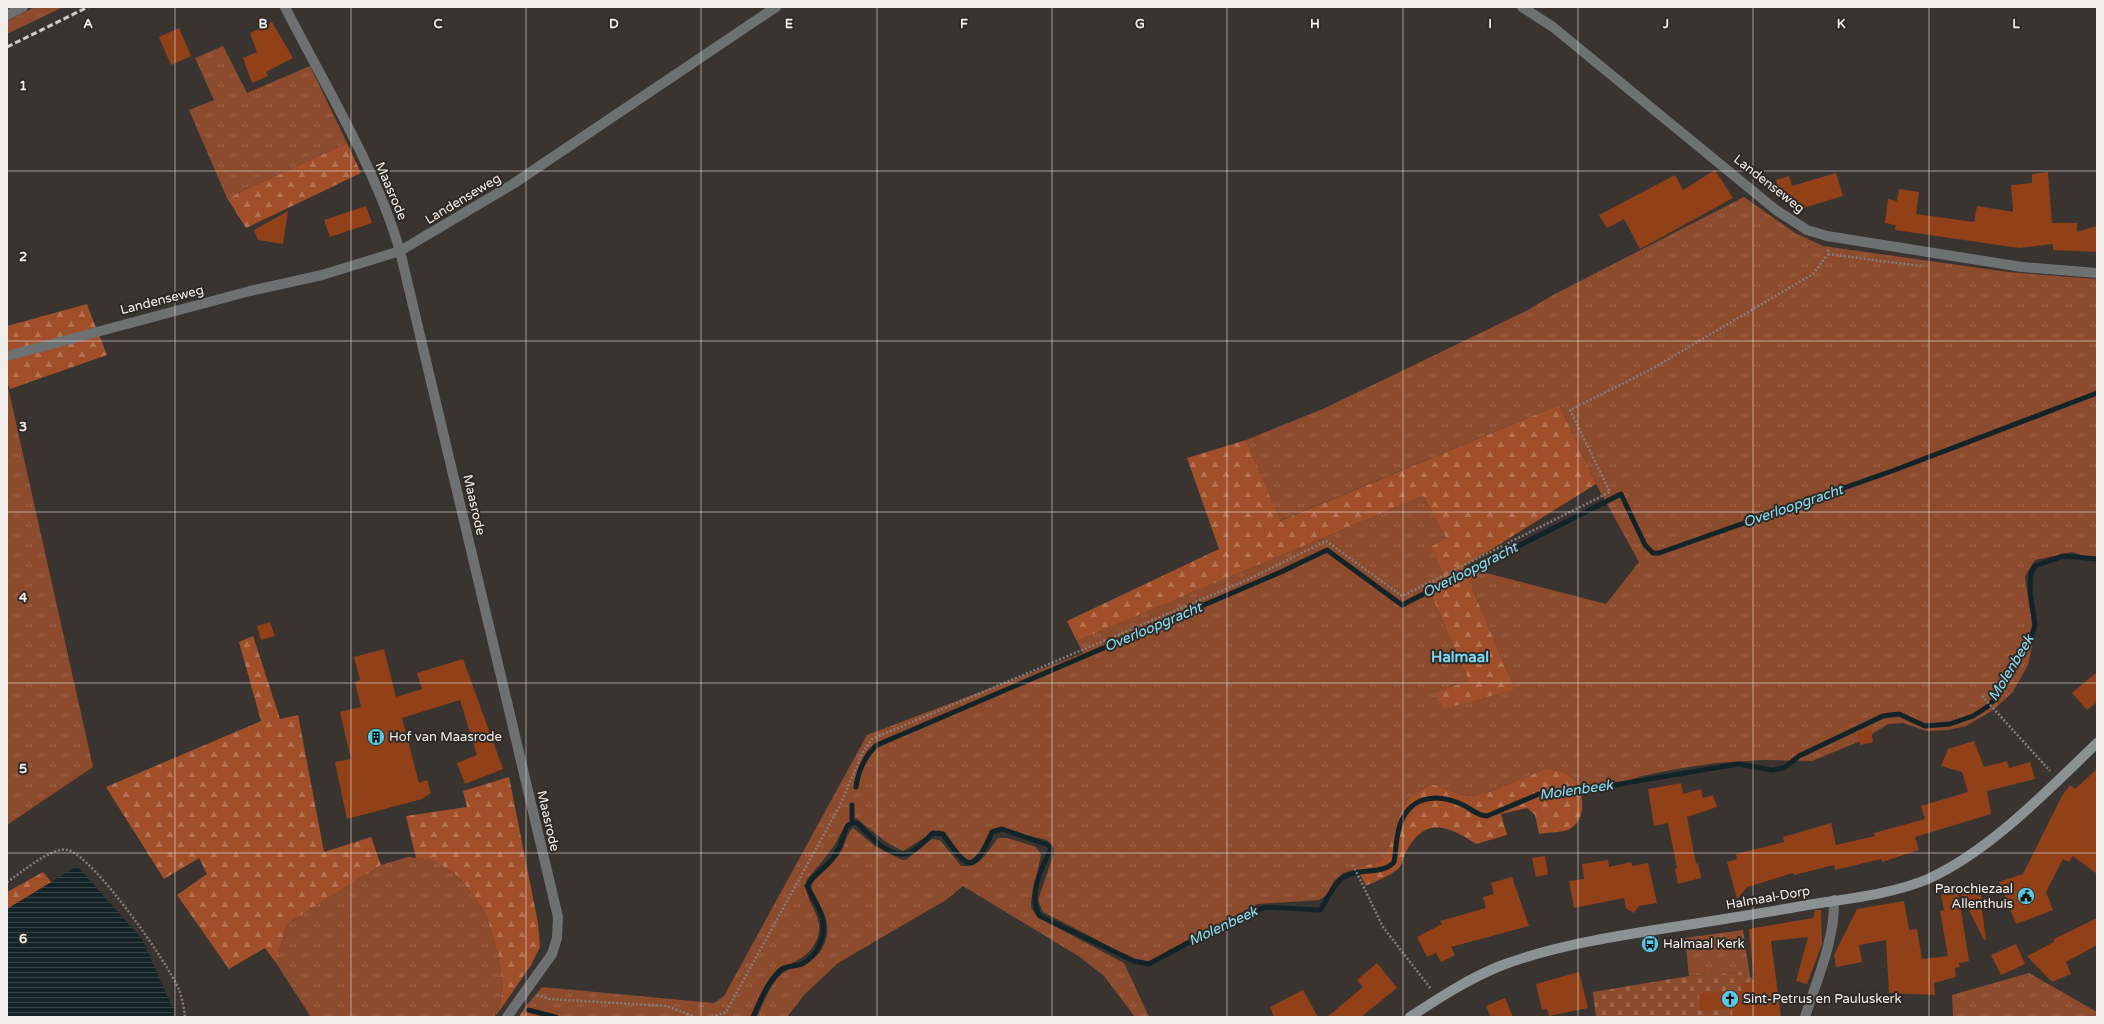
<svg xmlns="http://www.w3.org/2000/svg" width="2104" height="1024" font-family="'Varela Round',sans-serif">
	<defs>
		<pattern id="grass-tufts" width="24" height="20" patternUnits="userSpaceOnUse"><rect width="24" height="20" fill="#8d4b2d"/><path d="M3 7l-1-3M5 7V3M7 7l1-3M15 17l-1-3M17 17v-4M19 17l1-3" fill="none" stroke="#9e654c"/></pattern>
		<pattern id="forest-firs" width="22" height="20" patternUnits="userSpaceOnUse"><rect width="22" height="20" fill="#a14f28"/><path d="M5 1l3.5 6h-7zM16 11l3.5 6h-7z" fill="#b37152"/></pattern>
		<pattern id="cemetery-stones" width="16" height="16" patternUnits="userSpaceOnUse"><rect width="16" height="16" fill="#8d4b2d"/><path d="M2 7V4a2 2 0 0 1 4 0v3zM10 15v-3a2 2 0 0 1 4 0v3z" fill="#9e654c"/></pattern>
		<pattern id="water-rules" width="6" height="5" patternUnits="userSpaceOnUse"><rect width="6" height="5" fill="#132428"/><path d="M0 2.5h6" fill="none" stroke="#364447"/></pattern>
	</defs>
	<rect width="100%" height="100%" fill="#3a3431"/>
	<!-- grass -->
	<g fill="url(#grass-tufts)">
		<path d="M 35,7 L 63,7 L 7,34 L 7,21 Z"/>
		<path d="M 223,46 L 247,93 L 310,66 L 347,143 L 227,198 L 189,110 L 214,100 L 195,58 Z"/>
		<path d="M 1744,197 L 1795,233 L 1823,246 L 2008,272 L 2097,279 L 2097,559 L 2072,552 L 2035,560 L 2025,576 L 2034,637 L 2028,665 L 2012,693 L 1993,710 L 1966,726 L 1948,730 L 1926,731 L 1903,723 L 1888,724 L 1863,740 L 1812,761 L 1763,760 L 1716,763 L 1676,769 L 1642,776 L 1581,796 L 1575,784 L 1569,776 L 1545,769 L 1492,791 L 1468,797 L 1432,784 L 1409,797 L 1397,821 L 1390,845 L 1381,861 L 1343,873 L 1334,881 L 1328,894 L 1319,900 L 1257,904 L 1148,964 L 1133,960 L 1090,936 L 1043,912 L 1038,900 L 1054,853 L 1052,845 L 1047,840 L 998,829 C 983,837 983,855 967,862 C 957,856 950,839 939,830 L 930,834 L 903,851 L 886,842 L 856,818 C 842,825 841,836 833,847 C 825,858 816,869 807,879 C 801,897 822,913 819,932 C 816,947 806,957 792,963 C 789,965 784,964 780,967 C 769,975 758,1004 751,1017 L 567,1017 L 551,1011 L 526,1006 L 542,987 L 714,1003 L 724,996 L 867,735 L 1083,653 L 1077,641 L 1423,496 L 1446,538 L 1444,574 L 1426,583 L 1469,681 L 1435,692 L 1515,689 L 1463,567 L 1606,604 L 1639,562 L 1596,484 L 1559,405 L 1279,521 L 1246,440 L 1325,408 L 1528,310 L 1553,295 Z"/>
		<path d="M 7,383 L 93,767 L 7,825 Z"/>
		<path d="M 853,828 L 875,846 L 902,860 L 906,860 L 932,839 L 940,840 L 961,866 C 980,869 988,851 998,838 L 1007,838 L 1036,847 L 1041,855 L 1031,901 L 1031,908 L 1037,917 L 1124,963 L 1149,1017 L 1135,1017 L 1104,976 L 1080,957 L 963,886 L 946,900 L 838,963 L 805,994 L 787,1017 L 757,1017 C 763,1004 773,977 786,971 C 800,964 815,963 823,947 C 839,914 807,898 812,884 C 816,872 832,864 839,855 C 846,846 845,835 853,828 Z"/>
		<path d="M 408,857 L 433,860 L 458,876 L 486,913 L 498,956 L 503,987 L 498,1013 L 493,1017 L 311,1017 L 276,963 L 287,924 L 381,865 Z"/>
		<path d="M 1743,930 L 1750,976 L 1741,972 L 1689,976 L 1685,938 Z"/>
		<path d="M 2029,973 L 2097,1012 L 2097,1017 L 1953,1017 L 1952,995 Z"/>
	</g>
	<!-- forest -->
	<g fill="url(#forest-firs)">
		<path d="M 347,143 L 361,173 L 246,228 L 227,198 Z"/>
		<path d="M 87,304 C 93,322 101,338 107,355 L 10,389 L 7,383 L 7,326 Z"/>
		<path d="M 1559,405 L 1596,484 L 1463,567 L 1515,689 L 1444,709 L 1435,692 L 1469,681 L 1426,583 L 1444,574 L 1431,547 L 1446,538 L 1423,496 L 1077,641 L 1067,621 L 1219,549 L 1187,458 L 1246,440 L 1280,521 Z"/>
		<path d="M 253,636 L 280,719 L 298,715 L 324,852 L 371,837 L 381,865 L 287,924 L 276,963 L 265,948 L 229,969 L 177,895 L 207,874 L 199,858 L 164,879 L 106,787 L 261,721 L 239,642 Z"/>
		<path d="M 1545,769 C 1552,771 1563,771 1569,776 C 1585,788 1588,819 1570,829 C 1562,833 1548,832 1539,834 L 1535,815 L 1527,808 L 1501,814 L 1507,835 L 1476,844 C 1450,827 1427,816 1408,848 C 1404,854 1403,863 1399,868 C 1390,876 1376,881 1366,886 L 1357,868 L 1381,861 L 1390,845 L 1397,821 L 1409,797 L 1432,784 L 1468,797 L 1492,791 Z"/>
		<path d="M 509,777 L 538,923 L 540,947 L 531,965 L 498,1013 L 503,987 L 498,956 L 486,913 L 458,876 L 433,860 L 416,858 L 406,816 L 467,807 L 463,791 Z"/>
		<path d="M 43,872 L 65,899 L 7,924 L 7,892 Z"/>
		<path d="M 526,1006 L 551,1011 L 567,1017 L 519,1017 Z"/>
	</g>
	<!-- cemetery -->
	<path fill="url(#cemetery-stones)" d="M 1741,972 L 1750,976 L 1768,998 L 1763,1017 L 1596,1017 L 1593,992 L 1689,976 Z"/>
	<!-- water -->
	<path fill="url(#water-rules)" d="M 77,866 L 142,939 L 174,1011 L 173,1017 L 7,1017 L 7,909 Z"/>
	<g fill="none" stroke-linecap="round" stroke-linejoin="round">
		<!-- stream -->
		<g stroke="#132428" stroke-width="5">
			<path d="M 856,787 C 858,772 865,755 877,745 L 1281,572 L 1327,550 L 1402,605 L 1621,494 L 1645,545 L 1653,553 L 1659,553 L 1892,471 L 2097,393"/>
			<path d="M 852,805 L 852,823"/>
			<path d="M 528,1010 L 556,1017"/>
			<path d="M 753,1017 C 760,1001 767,982 781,970 C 787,965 795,967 802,964 C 818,956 827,934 822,917 C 819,906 812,896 807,886 C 814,874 825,869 833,858 C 840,849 843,837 847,826 L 852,823 L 857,823 C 871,836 888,859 909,853 C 917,850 926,839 933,833 L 943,834 C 967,868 973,877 992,832 L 1002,829 L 1048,845 L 1051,849 C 1041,869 1027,896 1040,916 L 1134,961 L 1149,964 L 1193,940 L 1265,907 L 1320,910 C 1326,902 1331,889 1339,881 C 1354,866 1383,876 1394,862 C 1396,851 1396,839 1399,828 C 1408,796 1436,792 1463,805 C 1472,809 1477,816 1487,816 L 1539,794 L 1567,793 L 1738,764 L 1772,770 L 1784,768 L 1799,756 L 1883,716 L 1899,714 L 1925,726 L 1950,724 L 1973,716 L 1987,707 L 1998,696 L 2011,666 L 2030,640 L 2035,625 L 2030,591 L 2031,573 L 2035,566 L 2063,556 L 2097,559"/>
		</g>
	</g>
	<!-- building -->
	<g fill="#914018">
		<path d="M 272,22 L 293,58 L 266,72 L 268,76 L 252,83 L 243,58 L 257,52 L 250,33 Z"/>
		<path d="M 179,28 L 191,56 L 171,65 L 159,37 Z"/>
		<path d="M 1715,170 L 1733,198 L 1640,249 L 1624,219 L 1607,228 L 1599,215 L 1675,175 L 1683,190 Z"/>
		<path d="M 2048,172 L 2052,223 L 2077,223 L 2077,232 L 2097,226 L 2097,252 L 2053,250 L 2053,244 L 2019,248 L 1895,230 L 1896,225 L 1885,223 L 1888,199 L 1897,201 L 1899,189 L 1919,192 L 1916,214 L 1974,222 L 1977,206 L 2013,212 L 2011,185 L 2032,183 L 2032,174 Z"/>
		<path d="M 1836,173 L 1843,196 L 1793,211 L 1790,200 L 1782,202 L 1776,180 L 1789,176 L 1792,186 Z"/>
		<path d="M 366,206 L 372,223 L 330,237 L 324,220 Z"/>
		<path d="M 288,211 L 283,244 L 258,240 L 254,230 Z"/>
		<path d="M 270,622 L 275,636 L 261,640 L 257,626 Z"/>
		<path d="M 384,649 L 396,697 L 422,689 L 417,673 L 463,659 L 503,769 L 465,784 L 457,763 L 477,755 L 460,700 L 402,718 L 419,783 L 427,780 L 431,793 L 422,799 L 347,819 L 335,762 L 351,759 L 340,712 L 361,707 L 355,682 L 360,680 L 354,657 Z"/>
		<path d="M 2097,672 L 2097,702 L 2087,710 L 2072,693 Z"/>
		<path d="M 1871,729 L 1873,742 L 1860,745 L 1857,733 Z"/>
		<path d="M 1974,741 L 1984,767 L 2007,761 L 2009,768 L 2030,762 L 2035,779 L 1987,791 L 1991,814 L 1915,837 L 1919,850 L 1882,862 L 1881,859 L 1835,870 L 1834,865 L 1794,875 L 1793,873 L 1747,887 L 1737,899 L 1727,862 L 1737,859 L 1736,854 L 1784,842 L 1783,837 L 1831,823 L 1836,845 L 1875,836 L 1874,833 L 1925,819 L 1921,806 L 1968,792 L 1962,772 L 1941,766 L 1948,749 Z"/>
		<path d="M 2097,769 L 2097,874 L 2073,856 L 2069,862 L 2063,859 L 2046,892 L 2053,910 L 2016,924 L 1999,882 L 2023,874 L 2062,796 L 2070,785 L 2075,789 Z"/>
		<path d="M 1681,783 L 1683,794 L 1701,789 L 1703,798 L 1713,795 L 1717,807 L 1687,817 L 1696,864 L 1698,863 L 1701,878 L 1678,884 L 1675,869 L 1677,868 L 1668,823 L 1654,826 L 1648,789 Z"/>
		<path d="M 1545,856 L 1548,874 L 1536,877 L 1532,858 Z"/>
		<path d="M 1608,860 L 1609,867 L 1631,862 L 1632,866 L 1648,863 L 1657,903 L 1639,906 L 1634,913 L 1626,908 L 1624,898 L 1574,908 L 1569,881 L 1584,879 L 1582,864 Z"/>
		<path d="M 1512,877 L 1529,926 L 1451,947 L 1455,955 L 1441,962 L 1436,953 L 1427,957 L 1417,937 L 1442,924 L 1440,921 L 1486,908 L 1483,897 L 1494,894 L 1491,883 Z"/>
		<path d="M 1979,885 L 1983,905 L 1981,905 L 1986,939 L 1984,940 L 1959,890 Z"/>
		<path d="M 1958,891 L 1969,961 L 1959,963 L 1960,967 L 1955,968 L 1956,977 L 1934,983 L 1935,995 L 1889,993 L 1886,940 L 1859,945 L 1862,962 L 1836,967 L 1834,955 L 1857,909 L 1904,901 L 1909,930 L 1917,929 L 1922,959 L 1948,956 L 1940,911 L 1944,910 L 1941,894 Z"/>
		<path d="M 1815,910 L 1821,910 L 1822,944 L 1807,984 L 1796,981 L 1808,937 L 1771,941 L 1781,1017 L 1733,1017 L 1732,1009 L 1700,1011 L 1699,993 L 1741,991 L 1741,983 L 1754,982 L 1749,929 L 1813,918 Z"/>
		<path d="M 2097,918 L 2097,945 L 2066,962 L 2071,974 L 2052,982 L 2027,956 L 2054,942 L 2054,939 Z"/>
		<path d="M 2016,944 L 2025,964 L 2001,975 L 1991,955 Z"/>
		<path d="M 1377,963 L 1397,988 L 1361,1017 L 1327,1017 L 1363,987 L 1357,980 Z"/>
		<path d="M 1579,972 L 1588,1008 L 1549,1016 L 1547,1009 L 1542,1010 L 1536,984 Z"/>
		<path d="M 1303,990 L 1318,1017 L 1274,1017 L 1270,1007 Z"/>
		<path d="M 1505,998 L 1513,1017 L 1491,1017 L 1486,1006 Z"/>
	</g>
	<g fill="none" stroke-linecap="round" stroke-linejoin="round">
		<!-- path -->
		<g stroke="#827c7a" stroke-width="2.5" stroke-dasharray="2 2" stroke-linecap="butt">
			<path d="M 1828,254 L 1921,266"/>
			<path d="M 1982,696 L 2050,771"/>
			<path d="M 1353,865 L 1383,927 L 1431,989"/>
			<path d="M 7,882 C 21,873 52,846 68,850 C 94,857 169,964 179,990 C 182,998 184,1008 185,1017"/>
			<path d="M 537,995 L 549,999 L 667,1006 L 695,1017"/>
			<path d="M 712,1017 L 726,1012 L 840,805 L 863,752 L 872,739 L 1245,581 L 1326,541 L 1402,596 L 1610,492 L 1570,410 L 1648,371 L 1813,274 L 1828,254 L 1828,249"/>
		</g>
		<!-- street -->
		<g stroke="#6d7172" stroke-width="10">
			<path d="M 285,7 C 325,86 375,166 400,251 L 558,917 L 557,938 L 552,954 L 507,1017"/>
			<path d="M 1522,7 L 1553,27 L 1776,210 L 1807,230 L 1827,236 L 2022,267 L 2097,273"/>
			<path d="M 7,15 L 23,7"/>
			<path d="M 7,356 L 250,291 L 322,275 L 400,251 L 513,184 L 776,7"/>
			<path d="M 1805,1017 C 1817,979 1835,940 1834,900"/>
		</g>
		<!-- secondary -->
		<path stroke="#8c9294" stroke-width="10" d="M 1410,1017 C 1439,998 1468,979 1500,966 C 1553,946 1610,937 1667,928 C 1712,921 1757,914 1802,906 C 1843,899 1890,895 1928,879 C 1990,851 2048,790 2097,743"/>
		<!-- rail -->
		<path stroke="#cfcbc9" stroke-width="3" stroke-dasharray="6 3" stroke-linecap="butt" d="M 7,47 L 88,7"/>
	</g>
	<!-- grid -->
	<path fill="none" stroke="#f2eeec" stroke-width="1" stroke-opacity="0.55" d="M 175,7 L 175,1017M 351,7 L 351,1017M 526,7 L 526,1017M 701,7 L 701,1017M 877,7 L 877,1017M 1052,7 L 1052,1017M 1227,7 L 1227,1017M 1403,7 L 1403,1017M 1578,7 L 1578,1017M 1753,7 L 1753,1017M 1929,7 L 1929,1017M 7,171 L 2097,171M 7,341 L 2097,341M 7,512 L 2097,512M 7,683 L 2097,683M 7,853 L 2097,853"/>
	<!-- icons -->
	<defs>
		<symbol id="building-disc" viewBox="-11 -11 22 22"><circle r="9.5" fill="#57c9e2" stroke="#302a27"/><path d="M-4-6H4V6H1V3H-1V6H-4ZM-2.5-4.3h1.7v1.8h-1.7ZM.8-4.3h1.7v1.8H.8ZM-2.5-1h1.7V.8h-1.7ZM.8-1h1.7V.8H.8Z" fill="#111"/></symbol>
		<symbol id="civic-disc" viewBox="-11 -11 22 22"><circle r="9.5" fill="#57c9e2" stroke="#302a27"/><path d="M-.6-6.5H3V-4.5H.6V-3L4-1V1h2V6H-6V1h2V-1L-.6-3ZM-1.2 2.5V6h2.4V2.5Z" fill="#111"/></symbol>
		<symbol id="bus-disc" viewBox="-11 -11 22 22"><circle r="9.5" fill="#57c9e2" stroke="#302a27"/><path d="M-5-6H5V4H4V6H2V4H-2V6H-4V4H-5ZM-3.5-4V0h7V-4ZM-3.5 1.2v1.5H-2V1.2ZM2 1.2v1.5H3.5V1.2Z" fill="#111"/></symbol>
		<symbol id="church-disc" viewBox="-11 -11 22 22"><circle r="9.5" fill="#57c9e2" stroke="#302a27"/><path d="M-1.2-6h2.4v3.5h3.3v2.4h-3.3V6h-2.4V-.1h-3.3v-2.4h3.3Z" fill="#111"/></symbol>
	</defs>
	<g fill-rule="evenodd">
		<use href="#building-disc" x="366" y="727" width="20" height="20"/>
		<use href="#civic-disc" x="2016" y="886" width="20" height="20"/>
		<use href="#bus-disc" x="1640" y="934" width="20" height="20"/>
		<use href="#church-disc" x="1720" y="989" width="20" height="20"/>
	</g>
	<g text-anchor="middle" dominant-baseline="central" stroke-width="4" stroke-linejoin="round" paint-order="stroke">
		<!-- street labels -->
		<g font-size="13" fill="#f2eeec" stroke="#302a27">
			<text transform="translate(1769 184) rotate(38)">Landenseweg</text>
			<text transform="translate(391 191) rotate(67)">Maasrode</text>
			<text transform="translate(463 199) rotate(-31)">Landenseweg</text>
			<text transform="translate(162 300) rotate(-14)">Landenseweg</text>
			<text transform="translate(474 505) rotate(77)">Maasrode</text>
			<text transform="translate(548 821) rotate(77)">Maasrode</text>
			<text transform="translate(1768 898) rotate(-10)">Halmaal-Dorp</text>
		</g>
		<!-- poi labels -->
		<g font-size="13" fill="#f2eeec" stroke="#302a27" text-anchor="start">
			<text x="389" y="737">Hof van Maasrode</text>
			<text x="2013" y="889" text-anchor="end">Parochiezaal<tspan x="2013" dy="15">Allenthuis</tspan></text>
			<text x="1663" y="944">Halmaal Kerk</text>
			<text x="1743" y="999">Sint-Petrus en Pauluskerk</text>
		</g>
		<!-- water labels -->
		<g font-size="14" font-style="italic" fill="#88e1f6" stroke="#302a27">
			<text transform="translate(1793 506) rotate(-19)">Overloopgracht</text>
			<text transform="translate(1470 570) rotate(-27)">Overloopgracht</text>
			<text transform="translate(1153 627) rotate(-23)">Overloopgracht</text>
			<text transform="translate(2011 668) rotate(-59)">Molenbeek</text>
			<text transform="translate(1576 790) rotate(-8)">Molenbeek</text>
			<text transform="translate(1223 926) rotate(-25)">Molenbeek</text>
		</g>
		<!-- quarter labels -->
		<g font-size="15" font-weight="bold" fill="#77dcf4" stroke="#302a27">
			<text x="1460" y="657">Halmaal</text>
		</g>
	</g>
	<g font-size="13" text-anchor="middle" font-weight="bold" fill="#f2eeec" stroke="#302a27" stroke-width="4" stroke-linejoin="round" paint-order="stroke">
		<text x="88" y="28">A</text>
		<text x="263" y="28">B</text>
		<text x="438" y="28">C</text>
		<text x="614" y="28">D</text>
		<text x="789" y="28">E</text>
		<text x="964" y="28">F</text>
		<text x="1140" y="28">G</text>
		<text x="1315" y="28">H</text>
		<text x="1490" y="28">I</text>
		<text x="1666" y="28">J</text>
		<text x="1841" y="28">K</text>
		<text x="2016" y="28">L</text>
		<text x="23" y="90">1</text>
		<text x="23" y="261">2</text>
		<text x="23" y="431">3</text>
		<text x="23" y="602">4</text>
		<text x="23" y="773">5</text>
		<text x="23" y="943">6</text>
	</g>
	<!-- border -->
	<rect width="2104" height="1024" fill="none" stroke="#f2eeec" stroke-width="16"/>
</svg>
